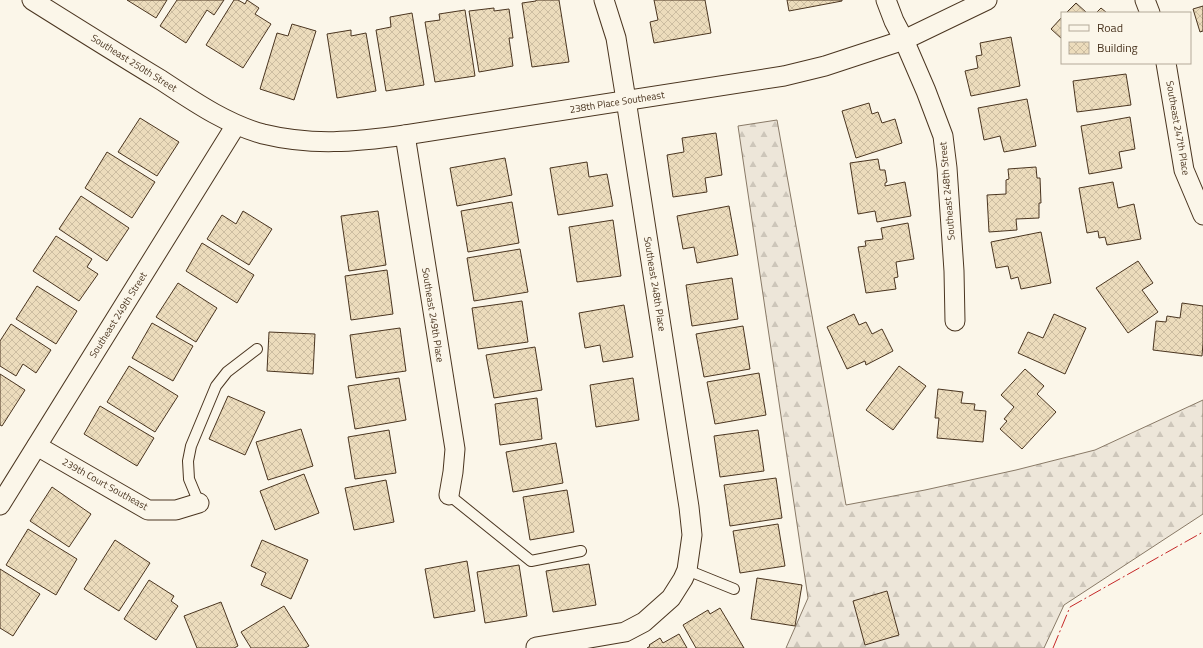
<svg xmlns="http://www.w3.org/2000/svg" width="1203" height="648" font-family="'Titillium Web',sans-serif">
	<defs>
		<pattern id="forest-firs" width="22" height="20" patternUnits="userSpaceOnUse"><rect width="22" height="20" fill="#ede6d9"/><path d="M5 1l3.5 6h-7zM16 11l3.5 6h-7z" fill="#cdc6ba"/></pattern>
		<pattern id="building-cross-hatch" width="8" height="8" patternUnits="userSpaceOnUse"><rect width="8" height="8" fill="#ecdcbc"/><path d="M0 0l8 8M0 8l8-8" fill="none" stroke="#ccbda1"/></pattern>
	</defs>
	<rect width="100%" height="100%" fill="#fbf6e9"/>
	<!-- forest -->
	<path fill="url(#forest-firs)" stroke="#887966" d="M 777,120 L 846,505 L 925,490 L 1016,470 L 1095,450 L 1203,400 L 1203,514 L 1064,605 L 1044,648 L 786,648 L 808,598 L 738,126 Z"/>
	<!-- building -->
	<g fill="url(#building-cross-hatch)" stroke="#4a3520">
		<path d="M 127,0 L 167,0 L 156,18 Z"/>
		<path d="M 177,0 L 224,0 L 214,15 L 207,10 L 186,43 L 160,26 Z"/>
		<path d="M 234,0 L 238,0 L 245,4 L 247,0 L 259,8 L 255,14 L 271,24 L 243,68 L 206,45 Z"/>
		<path d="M 536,0 L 559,0 L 569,62 L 532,67 L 522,3 L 536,1 Z"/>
		<path d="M 654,0 L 705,0 L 711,33 L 654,43 L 650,22 L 658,20 Z"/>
		<path d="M 787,0 L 842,0 L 842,1 L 789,11 Z"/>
		<path d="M 1076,3 L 1087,13 L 1066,13 Z"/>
		<path d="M 1203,6 L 1203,31 L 1200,32 L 1193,9 Z"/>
		<path d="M 494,8 L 494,11 L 509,9 L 513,38 L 509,38 L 513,66 L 479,72 L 469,11 Z"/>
		<path d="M 1101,8 L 1107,13 L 1096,13 Z"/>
		<path d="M 465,10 L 475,76 L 435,82 L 425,22 L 440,20 L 439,14 Z"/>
		<path d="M 412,13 L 424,85 L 386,91 L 376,30 L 391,27 L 390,17 Z"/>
		<path d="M 1062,17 L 1062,39 L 1051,29 Z"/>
		<path d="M 292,24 L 316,31 L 294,100 L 260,89 L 277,33 L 288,36 Z"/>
		<path d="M 351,30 L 351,36 L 366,33 L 376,91 L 337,98 L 327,34 Z"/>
		<path d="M 1011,37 L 1020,86 L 971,96 L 965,71 L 978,68 L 976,56 L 982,55 L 980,43 Z"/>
		<path d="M 1126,74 L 1131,105 L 1077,112 L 1073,81 Z"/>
		<path d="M 1027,99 L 1036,146 L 1004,152 L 1000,136 L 984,140 L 978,108 Z"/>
		<path d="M 869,103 L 872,114 L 878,112 L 882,123 L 895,119 L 902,143 L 856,158 L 842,111 Z"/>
		<path d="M 1130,117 L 1135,149 L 1119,152 L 1122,168 L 1089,174 L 1081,126 Z"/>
		<path d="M 140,118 L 179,142 L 157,176 L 118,152 Z"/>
		<path d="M 716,133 L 722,175 L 705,178 L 707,192 L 673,197 L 667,155 L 684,152 L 682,138 Z"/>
		<path d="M 107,152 L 155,182 L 132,218 L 85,188 Z"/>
		<path d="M 505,158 L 512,195 L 457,206 L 450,168 Z"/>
		<path d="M 878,159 L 880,170 L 885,170 L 887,182 L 885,183 L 885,186 L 905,182 L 911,216 L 877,222 L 875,211 L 858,214 L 850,163 Z"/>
		<path d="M 587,162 L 589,177 L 607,174 L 613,206 L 558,215 L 550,168 Z"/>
		<path d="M 1036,167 L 1037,178 L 1040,178 L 1041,203 L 1039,203 L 1039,218 L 1016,219 L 1017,230 L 989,232 L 987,195 L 1006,194 L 1006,180 L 1009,179 L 1008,169 Z"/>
		<path d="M 1113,182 L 1118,208 L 1134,204 L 1141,239 L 1107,245 L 1105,237 L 1099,238 L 1098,231 L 1087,233 L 1079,188 Z"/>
		<path d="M 81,196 L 129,228 L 107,261 L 59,229 Z"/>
		<path d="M 512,202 L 519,243 L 468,252 L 461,211 Z"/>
		<path d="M 729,206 L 738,255 L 697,263 L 694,247 L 683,249 L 677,216 Z"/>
		<path d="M 243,211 L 272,229 L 249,265 L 207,239 L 222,215 L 236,224 Z"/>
		<path d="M 378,211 L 386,265 L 349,271 L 341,216 Z"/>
		<path d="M 613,220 L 621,276 L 577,282 L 569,227 Z"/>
		<path d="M 908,223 L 914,259 L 896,262 L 898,277 L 894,278 L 896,289 L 866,293 L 858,247 L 866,246 L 865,241 L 883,239 L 881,228 Z"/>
		<path d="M 1041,232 L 1051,283 L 1021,289 L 1018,277 L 1011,279 L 1008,266 L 996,268 L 991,242 Z"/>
		<path d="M 56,236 L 92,259 L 87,267 L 98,274 L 79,301 L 33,271 Z"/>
		<path d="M 202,243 L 254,275 L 237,303 L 186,271 Z"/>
		<path d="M 520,249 L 528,292 L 474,301 L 467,258 Z"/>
		<path d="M 1138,261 L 1153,283 L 1142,290 L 1158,312 L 1128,333 L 1096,288 Z"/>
		<path d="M 387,270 L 393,314 L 351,320 L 345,276 Z"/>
		<path d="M 732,278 L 738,319 L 692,326 L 686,285 Z"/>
		<path d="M 178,283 L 217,308 L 196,342 L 156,317 Z"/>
		<path d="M 37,286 L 77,311 L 56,344 L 16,319 Z"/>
		<path d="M 522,301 L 528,342 L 478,349 L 472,308 Z"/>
		<path d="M 1182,303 L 1203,306 L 1203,343 L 1202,356 L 1153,350 L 1156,321 L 1166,322 L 1167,316 L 1180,318 Z"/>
		<path d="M 624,305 L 633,357 L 603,362 L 600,345 L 585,348 L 579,313 Z"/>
		<path d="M 854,314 L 859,325 L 866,322 L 872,334 L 882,329 L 893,351 L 866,365 L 865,361 L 847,369 L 827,327 Z"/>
		<path d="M 1054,314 L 1086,328 L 1065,374 L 1018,353 L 1028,332 L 1043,338 Z"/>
		<path d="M 152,323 L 193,346 L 173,381 L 132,358 Z"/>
		<path d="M 11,324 L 51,350 L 36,373 L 23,364 L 16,376 L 0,366 L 0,341 Z"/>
		<path d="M 743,326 L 750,369 L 704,377 L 696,334 Z"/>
		<path d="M 400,328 L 406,371 L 356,378 L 350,335 Z"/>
		<path d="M 269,332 L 315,334 L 313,374 L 267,371 Z"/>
		<path d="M 535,347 L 542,390 L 494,398 L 486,355 Z"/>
		<path d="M 129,366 L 178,396 L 155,432 L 107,402 Z"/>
		<path d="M 899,366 L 926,386 L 893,430 L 866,410 Z"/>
		<path d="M 1025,369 L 1044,386 L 1037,394 L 1056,412 L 1022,449 L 1000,429 L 1007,421 L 1004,419 L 1014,407 L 1001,395 Z"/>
		<path d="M 759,373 L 766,415 L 715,424 L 707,382 Z"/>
		<path d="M 0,374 L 25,390 L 2,426 L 0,425 Z"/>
		<path d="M 399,378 L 406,420 L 355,429 L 348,386 Z"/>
		<path d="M 633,378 L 639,420 L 596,427 L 590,385 Z"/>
		<path d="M 938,389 L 963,392 L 961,403 L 975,404 L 974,410 L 986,411 L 983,442 L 937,438 L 939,418 L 935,418 Z"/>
		<path d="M 228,396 L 265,412 L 245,455 L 209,439 Z"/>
		<path d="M 537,398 L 542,439 L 500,445 L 495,404 Z"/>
		<path d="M 100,406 L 154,438 L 137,466 L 84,434 Z"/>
		<path d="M 301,429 L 313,466 L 268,480 L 256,442 Z"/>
		<path d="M 389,430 L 396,473 L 355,479 L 348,437 Z"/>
		<path d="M 758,430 L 764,471 L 720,477 L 714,436 Z"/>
		<path d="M 556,443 L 563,483 L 513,492 L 506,452 Z"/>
		<path d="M 304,474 L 319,513 L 275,530 L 260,491 Z"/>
		<path d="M 776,478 L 782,518 L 730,526 L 724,485 Z"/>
		<path d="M 386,480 L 394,522 L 354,530 L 345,488 Z"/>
		<path d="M 52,487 L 91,514 L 69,547 L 30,521 Z"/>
		<path d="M 567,490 L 574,532 L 530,540 L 523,497 Z"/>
		<path d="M 778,524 L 785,566 L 740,573 L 733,531 Z"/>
		<path d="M 28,529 L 77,559 L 56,595 L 6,565 Z"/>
		<path d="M 115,540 L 150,563 L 119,611 L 84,589 Z"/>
		<path d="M 262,540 L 308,560 L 291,599 L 261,585 L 266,573 L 251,566 Z"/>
		<path d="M 467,561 L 475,611 L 434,618 L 425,569 Z"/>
		<path d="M 589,564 L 596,605 L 553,612 L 546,571 Z"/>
		<path d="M 519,565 L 527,616 L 485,623 L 477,572 Z"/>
		<path d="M 0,569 L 40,594 L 13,636 L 0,628 Z"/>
		<path d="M 757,578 L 802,585 L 795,626 L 751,619 Z"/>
		<path d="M 149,580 L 174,596 L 171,601 L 178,606 L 156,640 L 124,619 Z"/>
		<path d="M 887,591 L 899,635 L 865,645 L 853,601 Z"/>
		<path d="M 221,602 L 238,646 L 234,648 L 197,648 L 184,616 Z"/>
		<path d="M 284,606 L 309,646 L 305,648 L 251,648 L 241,632 Z"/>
		<path d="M 720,608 L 744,648 L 696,648 L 683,625 L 708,610 L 710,614 Z"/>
		<path d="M 679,634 L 687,648 L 647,648 L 650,646 L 649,645 L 660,638 L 663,643 Z"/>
	</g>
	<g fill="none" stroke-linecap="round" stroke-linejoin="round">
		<defs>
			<g id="lane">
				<path d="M 449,495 L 531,561 L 581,551"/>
				<path d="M 199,503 L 189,479 L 188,461 L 191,446 L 216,386 L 227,372 L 257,349"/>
				<path d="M 687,570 L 734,589"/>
			</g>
			<g id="street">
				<path d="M 32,0 C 75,27 118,54 161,80 C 193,101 226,124 263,134 C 312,146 355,142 405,135 L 784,76 L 825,66 L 904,40 L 987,0"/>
				<path d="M 886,0 L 894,21 L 904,40 L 926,91 L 943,136 L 947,168 L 954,271 L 955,321"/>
				<path d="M 1145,0 L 1150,13"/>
				<path d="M 1166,63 L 1184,170 L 1203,215"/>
				<path d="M 405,135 L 455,449 L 453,472 L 449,495"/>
				<path d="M 37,446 L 148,510 L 176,510 L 199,503"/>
				<path d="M 0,505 L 236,125"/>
				<path d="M 536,647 L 625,632 L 644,622 L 671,598 L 683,579 L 687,570 L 692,535 L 689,507 L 626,100 L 616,38 L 604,0"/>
			</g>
		</defs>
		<!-- lane casing -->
		<use href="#lane" stroke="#4a3520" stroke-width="12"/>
		<!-- street casing -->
		<use href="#street" stroke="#4a3520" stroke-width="21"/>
		<!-- lane -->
		<use href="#lane" stroke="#fbf6e9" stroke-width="10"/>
		<!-- street -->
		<use href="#street" stroke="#fbf6e9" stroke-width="19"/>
		<!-- power -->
		<path stroke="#c62828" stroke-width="1" stroke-dasharray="14 3 2 3" stroke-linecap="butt" d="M 1053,648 L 1070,607 L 1203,532"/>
	</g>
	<g text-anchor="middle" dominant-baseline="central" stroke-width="3" stroke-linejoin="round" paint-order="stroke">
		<!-- street labels -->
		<g font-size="10" fill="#4a3520" stroke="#fbf6e9">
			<text transform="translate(134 63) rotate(32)">Southeast 250th Street</text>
			<text transform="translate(617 102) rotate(-9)">238th Place Southeast</text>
			<text transform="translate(1178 128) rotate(80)">Southeast 247th Place</text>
			<text transform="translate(947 191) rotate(-95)">Southeast 248th Street</text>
			<text transform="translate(655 284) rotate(81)">Southeast 248th Place</text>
			<text transform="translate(118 315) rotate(-58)">Southeast 249th Street</text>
			<text transform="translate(433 315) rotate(81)">Southeast 249th Place</text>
			<text transform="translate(105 484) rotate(29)">239th Court Southeast</text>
		</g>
	</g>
	<!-- legend -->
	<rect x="1061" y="12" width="130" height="52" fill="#fbf6e9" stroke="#b4a999"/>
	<rect x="1069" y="25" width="20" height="6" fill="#fbf6e9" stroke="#b4a999"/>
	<text x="1097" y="32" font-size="12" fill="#4a3520">Road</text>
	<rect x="1069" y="42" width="20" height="12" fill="url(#building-cross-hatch)" stroke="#b4a999"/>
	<text x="1097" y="52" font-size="12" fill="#4a3520">Building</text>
</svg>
